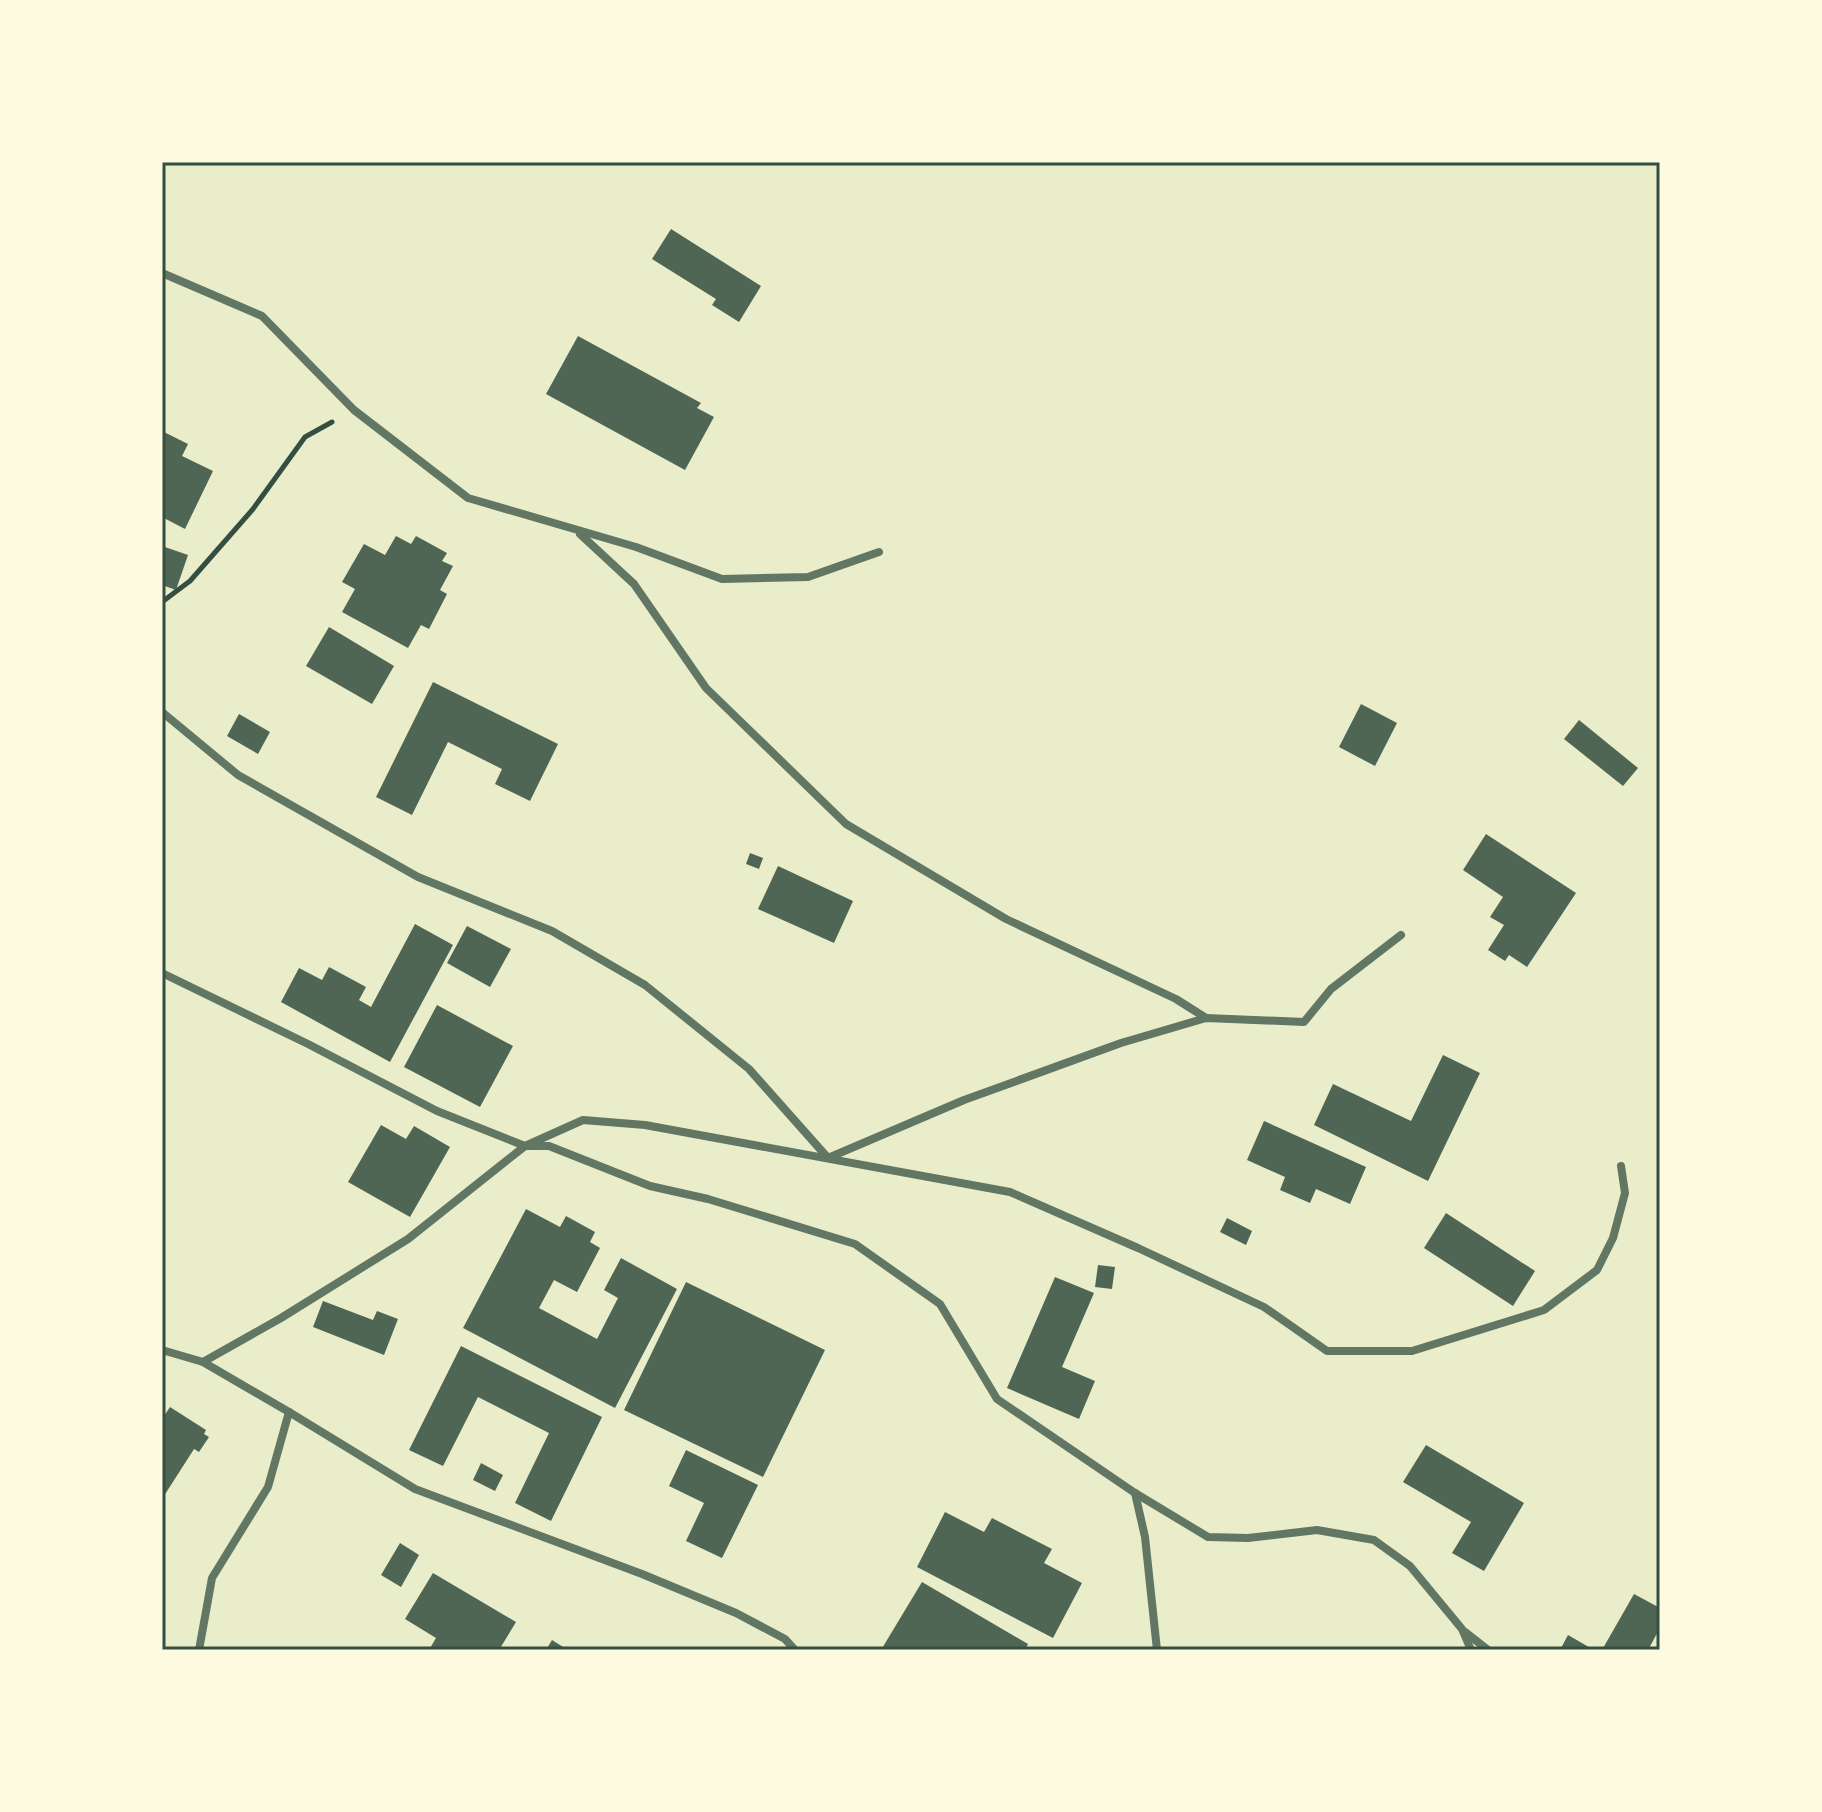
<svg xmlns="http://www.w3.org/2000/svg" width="1822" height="1812" font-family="'Nunito Sans',sans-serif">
	<rect width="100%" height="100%" fill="#e9edc9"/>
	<!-- building -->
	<g fill="#4f6655">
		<path d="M 671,229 L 761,286 L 739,322 L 712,305 L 716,299 L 652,259 Z"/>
		<path d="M 578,336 L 701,403 L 697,408 L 714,417 L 685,470 L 546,394 Z"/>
		<path d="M 162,431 L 188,444 L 182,456 L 213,471 L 185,529 L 162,517 Z"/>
		<path d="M 396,536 L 411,544 L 416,536 L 447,553 L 442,561 L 453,566 L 440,590 L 447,594 L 429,629 L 421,625 L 408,648 L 342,612 L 355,589 L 342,582 L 364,544 L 385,555 Z"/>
		<path d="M 162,546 L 188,555 L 176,590 L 162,585 Z"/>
		<path d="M 329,627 L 394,666 L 372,704 L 306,666 Z"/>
		<path d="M 433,682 L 558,744 L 530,801 L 495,784 L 502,769 L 448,742 L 412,815 L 376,797 Z"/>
		<path d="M 1361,704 L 1397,723 L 1375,766 L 1339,747 Z"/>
		<path d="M 239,714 L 270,732 L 258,754 L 227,736 Z"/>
		<path d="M 1579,720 L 1638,768 L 1623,786 L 1564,739 Z"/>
		<path d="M 1486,834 L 1576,893 L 1527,967 L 1509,955 L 1505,961 L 1488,950 L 1504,925 L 1490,917 L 1503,897 L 1463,870 Z"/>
		<path d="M 750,853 L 763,858 L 759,869 L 746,864 Z"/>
		<path d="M 778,866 L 853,901 L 834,943 L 758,909 Z"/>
		<path d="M 415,924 L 453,945 L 390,1062 L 281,1002 L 299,968 L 322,980 L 329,967 L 366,987 L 359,1000 L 371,1007 Z"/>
		<path d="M 467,926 L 511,949 L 490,987 L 447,963 Z"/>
		<path d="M 437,1005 L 513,1046 L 480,1107 L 404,1067 Z"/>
		<path d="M 1443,1055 L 1480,1073 L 1428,1181 L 1314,1125 L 1333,1084 L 1411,1121 Z"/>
		<path d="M 1264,1121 L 1366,1167 L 1350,1204 L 1316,1189 L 1310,1203 L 1280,1190 L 1285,1177 L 1247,1160 Z"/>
		<path d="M 381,1125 L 406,1139 L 414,1126 L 450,1147 L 410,1217 L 348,1182 Z"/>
		<path d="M 526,1209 L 560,1227 L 566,1216 L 595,1232 L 590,1242 L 600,1248 L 577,1292 L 554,1280 L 539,1308 L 597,1339 L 618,1298 L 604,1290 L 621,1258 L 677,1289 L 615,1408 L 463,1328 Z"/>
		<path d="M 1446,1213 L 1535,1271 L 1513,1306 L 1424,1248 Z"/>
		<path d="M 1227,1218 L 1252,1231 L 1246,1245 L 1220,1232 Z"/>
		<path d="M 1098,1265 L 1115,1267 L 1112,1289 L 1095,1287 Z"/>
		<path d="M 1055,1277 L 1094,1293 L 1062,1367 L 1095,1381 L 1079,1419 L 1007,1388 Z"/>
		<path d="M 686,1282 L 825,1350 L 763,1477 L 624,1410 Z"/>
		<path d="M 323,1301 L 373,1320 L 377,1311 L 398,1319 L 384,1355 L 313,1327 Z"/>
		<path d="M 461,1346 L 602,1417 L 551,1521 L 515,1503 L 549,1433 L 478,1397 L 443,1466 L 409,1450 Z"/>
		<path d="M 170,1407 L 206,1430 L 204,1434 L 209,1437 L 199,1452 L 194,1449 L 162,1499 L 162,1419 Z"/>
		<path d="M 1426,1445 L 1524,1503 L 1484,1571 L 1452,1553 L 1471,1522 L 1403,1482 Z"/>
		<path d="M 686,1450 L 758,1485 L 722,1558 L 686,1541 L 704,1503 L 669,1486 Z"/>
		<path d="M 481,1463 L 503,1475 L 495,1491 L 473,1480 Z"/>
		<path d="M 945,1512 L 984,1532 L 992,1518 L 1052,1549 L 1044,1563 L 1082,1583 L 1053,1638 L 917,1567 Z"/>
		<path d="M 400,1543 L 419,1555 L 401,1587 L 381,1575 Z"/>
		<path d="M 433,1573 L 516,1622 L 499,1650 L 429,1650 L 436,1638 L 405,1619 Z"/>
		<path d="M 922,1582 L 1028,1644 L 1025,1650 L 881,1650 Z"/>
		<path d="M 1634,1594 L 1660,1608 L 1660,1628 L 1648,1650 L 1602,1650 Z"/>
		<path d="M 1568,1635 L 1594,1650 L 1560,1650 Z"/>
		<path d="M 552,1640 L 568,1650 L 546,1650 Z"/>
	</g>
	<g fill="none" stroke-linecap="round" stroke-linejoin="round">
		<!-- path -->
		<path stroke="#344e41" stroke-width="5" d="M 162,602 L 190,581 L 253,509 L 305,437 L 332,422"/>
		<!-- minor -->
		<g stroke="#617663" stroke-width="8">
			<path d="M 162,273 L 262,316 L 354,410 L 468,498 L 636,547 L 722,579 L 808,577 L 879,552"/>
			<path d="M 580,534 L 634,584 L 706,688 L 846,824 L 1006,919 L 1176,999 L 1206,1018"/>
			<path d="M 162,712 L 238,775 L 418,877 L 552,931 L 645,985 L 749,1069 L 828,1158 L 964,1100 L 1121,1043 L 1206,1018 L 1304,1022 L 1331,989 L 1401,935"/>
			<path d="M 162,973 L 308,1044 L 437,1111 L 525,1146 L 549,1146 L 650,1186 L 708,1199 L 855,1244 L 940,1304 L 997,1399 L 1135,1493 L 1208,1537 L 1248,1538 L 1317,1530 L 1374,1540 L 1410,1566 L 1462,1629 L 1471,1650"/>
			<path d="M 162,1350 L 203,1362 L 281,1318 L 408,1239 L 525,1146 L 583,1120 L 645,1125 L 1010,1192 L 1138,1248 L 1264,1307 L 1327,1351 L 1412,1351 L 1544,1310 L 1597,1270 L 1613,1238 L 1625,1193 L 1621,1166"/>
			<path d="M 203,1362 L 289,1412 L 415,1489 L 642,1574 L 736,1613 L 785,1639 L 795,1650"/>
			<path d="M 1135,1493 L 1145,1537 L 1157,1650"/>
			<path d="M 1465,1632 L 1488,1650"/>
			<path d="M 199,1650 L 212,1578 L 268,1487 L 289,1412"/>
		</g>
	</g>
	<!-- border -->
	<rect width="1822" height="1812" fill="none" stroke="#fefae0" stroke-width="328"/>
	<rect x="164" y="164" width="1494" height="1484" fill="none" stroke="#344e41" stroke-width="3"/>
</svg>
